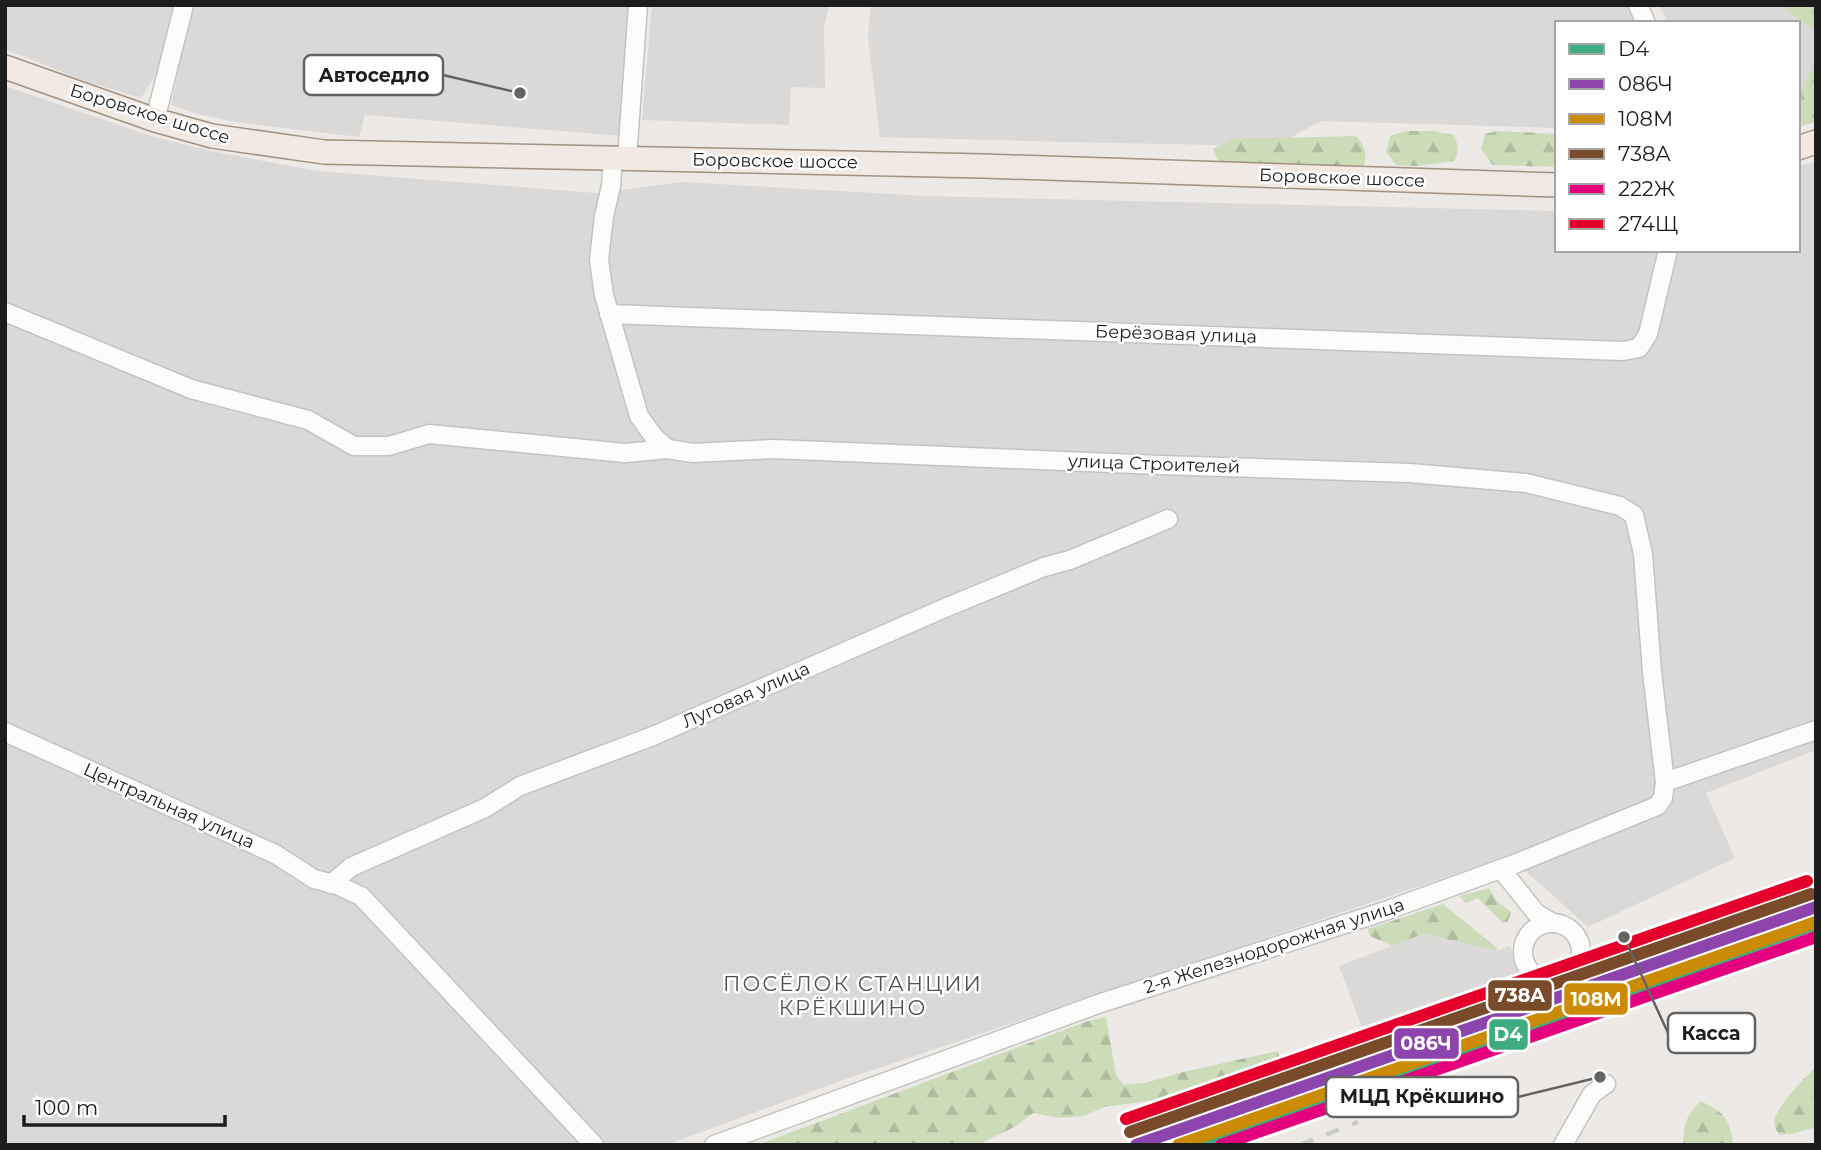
<svg xmlns="http://www.w3.org/2000/svg" width="1821" height="1150" font-family="Montserrat,sans-serif">
	<defs>
		<pattern id="forest-firs" width="22" height="20" patternUnits="userSpaceOnUse" patternTransform="scale(1.75)"><rect width="22" height="20" fill="#ccdcb9"/><path d="M5 1l3.5 6h-7zM16 11l3.5 6h-7z" fill="#afbc9f"/></pattern>
	</defs>
	<rect width="100%" height="100%" fill="#ece9e6"/>
	<!-- residential -->
	<g fill="#dbd9d8">
		<path d="M 5,5 L 174,5 L 159,69 L 141,98 L 85,81 L 5,49 Z"/>
		<path d="M 192,5 L 632,5 L 622,136 L 365,115 L 359,137 L 241,123 L 197,114 L 171,105 Z"/>
		<path d="M 652,5 L 829,5 L 824,28 L 825,88 L 791,87 L 789,125 L 642,120 Z"/>
		<path d="M 871,5 L 1628,5 L 1637,23 L 1557,23 L 1557,128 L 1321,121 L 1275,146 L 1063,142 L 880,137 L 868,37 Z"/>
		<path d="M 1659,5 L 1816,5 L 1816,87 L 1798,95 L 1798,23 L 1668,23 Z"/>
		<path d="M 5,86 L 154,137 L 210,151 L 318,171 L 596,193 L 683,182 L 925,196 L 1557,211 L 1557,250 L 1798,250 L 1798,167 L 1816,161 L 1816,750 L 1706,793 L 1735,858 L 1588,927 L 1509,856 L 843,1080 L 666,1145 L 5,1145 Z"/>
	</g>
	<!-- forest -->
	<g fill="url(#forest-firs)">
		<path d="M 1781,5 L 1816,5 L 1816,32 L 1783,7 Z"/>
		<path d="M 1816,62 L 1816,122 L 1798,127 L 1798,95 Z"/>
		<path d="M 1406,131 L 1433,131 L 1454,135 C 1458,145 1460,152 1454,161 L 1417,166 L 1396,165 L 1386,152 L 1390,136 Z"/>
		<path d="M 1497,131 L 1557,134 L 1557,167 L 1493,165 L 1481,149 L 1485,134 Z"/>
		<path d="M 1356,136 C 1365,146 1368,154 1363,167 L 1218,161 L 1213,149 L 1232,139 Z"/>
		<path d="M 1489,888 L 1496,900 L 1511,912 L 1508,921 L 1503,923 L 1478,898 L 1466,903 L 1459,896 Z"/>
		<path d="M 1443,904 L 1497,948 L 1496,951 L 1424,934 L 1392,946 L 1370,936 L 1368,929 Z"/>
		<path d="M 1106,1017 L 1116,1075 L 1124,1085 L 1145,1083 L 1183,1072 L 1278,1051 L 1280,1060 L 1172,1098 L 1104,1107 L 1084,1116 L 1060,1118 L 1033,1113 L 1016,1126 L 978,1145 L 757,1145 L 1088,1021 Z"/>
		<path d="M 1816,1067 L 1816,1127 L 1792,1134 L 1779,1135 C 1776,1130 1773,1123 1775,1118 C 1780,1103 1805,1077 1816,1067 Z"/>
		<path d="M 1701,1101 C 1724,1113 1729,1117 1733,1142 L 1729,1145 L 1684,1145 C 1682,1126 1687,1114 1701,1101 Z"/>
	</g>
	<!-- parking -->
	<path fill="#dcdad9" d="M 1424,934 L 1496,951 L 1510,946 L 1527,997 L 1371,1052 L 1339,966 Z"/>
	<g fill="none" stroke-linecap="round" stroke-linejoin="round">
		<defs>
			<g id="minor">
				<path d="M 1638,5 L 1646,23"/>
				<path d="M 155,120 L 184,5"/>
				<path d="M 613,158 L 611,186 L 604,216 L 599,260 L 604,295 L 639,416 L 654,437 L 668,449"/>
				<path d="M 627,158 L 638,5"/>
				<path d="M 5,312 L 191,389 L 308,420 L 354,446 L 389,446 L 429,434 L 625,453 L 668,449 L 693,453 L 773,449 L 1160,465 L 1410,473 L 1526,483 L 1620,506 L 1634,515 L 1643,554 L 1652,672 L 1665,782 L 1663,798 L 1657,806 L 1517,863 L 1385,911 L 1098,1004 L 714,1145"/>
				<path d="M 609,314 L 1623,351 L 1639,348 L 1648,334 L 1668,250"/>
				<path d="M 5,732 L 275,854 L 314,879 L 337,885 L 361,896 L 594,1145"/>
				<path d="M 1665,782 L 1816,730"/>
				<path d="M 1501,869 L 1536,913 L 1553,923"/>
				<path d="M 331,884 L 351,867 L 485,808 L 520,786 L 653,736 L 940,610 L 1044,567 L 1070,560 L 1168,519"/>
				<circle cx="1552" cy="952" r="29"/>
				<path d="M 1563,1145 L 1592,1094 L 1606,1084"/>
			</g>
			<g id="major">
				<path d="M 5,67 L 155,120 L 212,136 L 324,152 L 983,166 L 1557,185"/>
				<path d="M 1798,148 L 1816,142"/>
			</g>
		</defs>
		<!-- minor casing -->
		<use href="#minor" stroke="#c4c3c2" stroke-width="21"/>
		<!-- major casing -->
		<use href="#major" stroke="#a29282" stroke-width="26"/>
		<!-- minor -->
		<use href="#minor" stroke="#fcfcfb" stroke-width="18"/>
		<!-- major -->
		<use href="#major" stroke="#f1e9e3" stroke-width="23"/>
		<!-- rail -->
		<path stroke="#cacac9" stroke-width="4.5" stroke-dasharray="14 14" stroke-linecap="butt" d="M 1300,1145 L 1358,1122"/>
		<defs>
			<path id="rail-1" d="M 1201,1145 L 1816,924"/>
			<path id="rail-2" d="M 1136,1145 L 1816,907"/>
			<path id="rail-3" d="M 1178,1145 L 1816,922"/>
			<path id="rail-4" d="M 1130,1132 L 1811,894"/>
			<path id="rail-5" d="M 1221,1145 L 1816,937"/>
			<path id="rail-6" d="M 1126,1119 L 1807,881"/>
		</defs>
		<!-- rail-1 casing -->
		<use href="#rail-1" stroke="#fff" stroke-width="18"/>
		<!-- rail-2 casing -->
		<use href="#rail-2" stroke="#fff" stroke-width="18"/>
		<!-- rail-3 casing -->
		<use href="#rail-3" stroke="#fff" stroke-width="18"/>
		<!-- rail-4 casing -->
		<use href="#rail-4" stroke="#fff" stroke-width="18"/>
		<!-- rail-5 casing -->
		<use href="#rail-5" stroke="#fff" stroke-width="18"/>
		<!-- rail-6 casing -->
		<use href="#rail-6" stroke="#fff" stroke-width="18"/>
		<!-- rail-1 -->
		<use href="#rail-1" stroke="#3dac80" stroke-width="12"/>
		<!-- rail-2 -->
		<use href="#rail-2" stroke="#8e44ad" stroke-width="12"/>
		<!-- rail-3 -->
		<use href="#rail-3" stroke="#cb8b06" stroke-width="12"/>
		<!-- rail-4 -->
		<use href="#rail-4" stroke="#7a4b2a" stroke-width="12"/>
		<!-- rail-5 -->
		<use href="#rail-5" stroke="#e5007d" stroke-width="12"/>
		<!-- rail-6 -->
		<use href="#rail-6" stroke="#e4002b" stroke-width="12"/>
	</g>
	<g text-anchor="middle" dominant-baseline="central" stroke-width="5" stroke-linejoin="round" paint-order="stroke">
		<!-- street labels -->
		<g font-size="18" fill="#1d1d1d" stroke="#fff">
			<text transform="translate(150 114) rotate(17)">Боровское шоссе</text>
			<text transform="translate(775 161) rotate(1)">Боровское шоссе</text>
			<text transform="translate(1342 178) rotate(2)">Боровское шоссе</text>
			<text transform="translate(1176 334) rotate(2)">Берёзовая улица</text>
			<text transform="translate(1154 464) rotate(2)">улица Строителей</text>
			<text transform="translate(746 695) rotate(-24)">Луговая улица</text>
			<text transform="translate(169 806) rotate(24)">Центральная улица</text>
			<text transform="translate(1274 946) rotate(-18)">2-я Железнодорожная улица</text>
		</g>
		<!-- quarter labels -->
		<g font-size="21" letter-spacing="2" fill="#505050" stroke="#fff">
			<text x="853" y="983">ПОСЁЛОК СТАНЦИИ<tspan x="853" dy="24">КРЁКШИНО</tspan></text>
		</g>
	</g>
	<!-- callouts -->
	<path fill="none" stroke="#656463" stroke-width="2.5" d="M520 93L443 75M1624 937L1668 1033M1600 1077L1518 1097"/>
	<g fill="#656463" stroke="#fff" stroke-width="2.5">
		<circle cx="520" cy="93" r="7"/>
		<circle cx="1624" cy="937" r="7"/>
		<circle cx="1600" cy="1077" r="7"/>
	</g>
	<g fill="#fff" stroke="#656463" stroke-width="2.5">
		<rect x="304" y="55" width="139" height="40" rx="7"/>
		<rect x="1668" y="1013" width="87" height="40" rx="7"/>
		<rect x="1326" y="1077" width="192" height="40" rx="7"/>
	</g>
	<g font-size="19" text-anchor="middle" font-weight="bold" fill="#1d1d1d">
		<text x="374" y="82">Автоседло</text>
		<text x="1711" y="1040">Касса</text>
		<text x="1422" y="1103">МЦД Крёкшино</text>
	</g>
	<g stroke="#fff" stroke-width="2.5">
		<rect x="1487" y="979" width="66" height="33" rx="7" fill="#7a4b2a"/>
		<rect x="1563" y="982" width="66" height="34" rx="7" fill="#cb8b06"/>
		<rect x="1488" y="1018" width="41" height="33" rx="7" fill="#3dac80"/>
		<rect x="1393" y="1027" width="67" height="33" rx="7" fill="#8e44ad"/>
	</g>
	<g font-size="19" text-anchor="middle" font-weight="bold" fill="#fff">
		<text x="1520" y="1002">738А</text>
		<text x="1596" y="1006">108М</text>
		<text x="1508" y="1041">D4</text>
		<text x="1426" y="1050">086Ч</text>
	</g>
	<!-- border -->
	<rect width="1821" height="1150" fill="none" stroke="#1d1d1d" stroke-width="14"/>
	<!-- legend -->
	<rect x="1555" y="21" width="245" height="231" fill="#ffffff" stroke="#a5a5a5" stroke-width="2"/>
	<rect x="1569" y="44" width="35" height="10" fill="#3dac80" stroke="#a5a5a5" stroke-width="2"/>
	<text x="1618" y="56" font-size="21" fill="#1d1d1d">D4</text>
	<rect x="1569" y="79" width="35" height="10" fill="#8e44ad" stroke="#a5a5a5" stroke-width="2"/>
	<text x="1618" y="91" font-size="21" fill="#1d1d1d">086Ч</text>
	<rect x="1569" y="114" width="35" height="10" fill="#cb8b06" stroke="#a5a5a5" stroke-width="2"/>
	<text x="1618" y="126" font-size="21" fill="#1d1d1d">108М</text>
	<rect x="1569" y="149" width="35" height="10" fill="#7a4b2a" stroke="#a5a5a5" stroke-width="2"/>
	<text x="1618" y="161" font-size="21" fill="#1d1d1d">738А</text>
	<rect x="1569" y="184" width="35" height="10" fill="#e5007d" stroke="#a5a5a5" stroke-width="2"/>
	<text x="1618" y="196" font-size="21" fill="#1d1d1d">222Ж</text>
	<rect x="1569" y="219" width="35" height="10" fill="#e4002b" stroke="#a5a5a5" stroke-width="2"/>
	<text x="1618" y="231" font-size="21" fill="#1d1d1d">274Щ</text>
	<!-- scale -->
	<path d="M24 1115v10h201v-10" fill="none" stroke="#1d1d1d" stroke-width="3.5"/>
	<text x="35" y="1115" font-size="21" fill="#1d1d1d" stroke="#ffffff" stroke-width="5" paint-order="stroke">100 m</text>
</svg>
